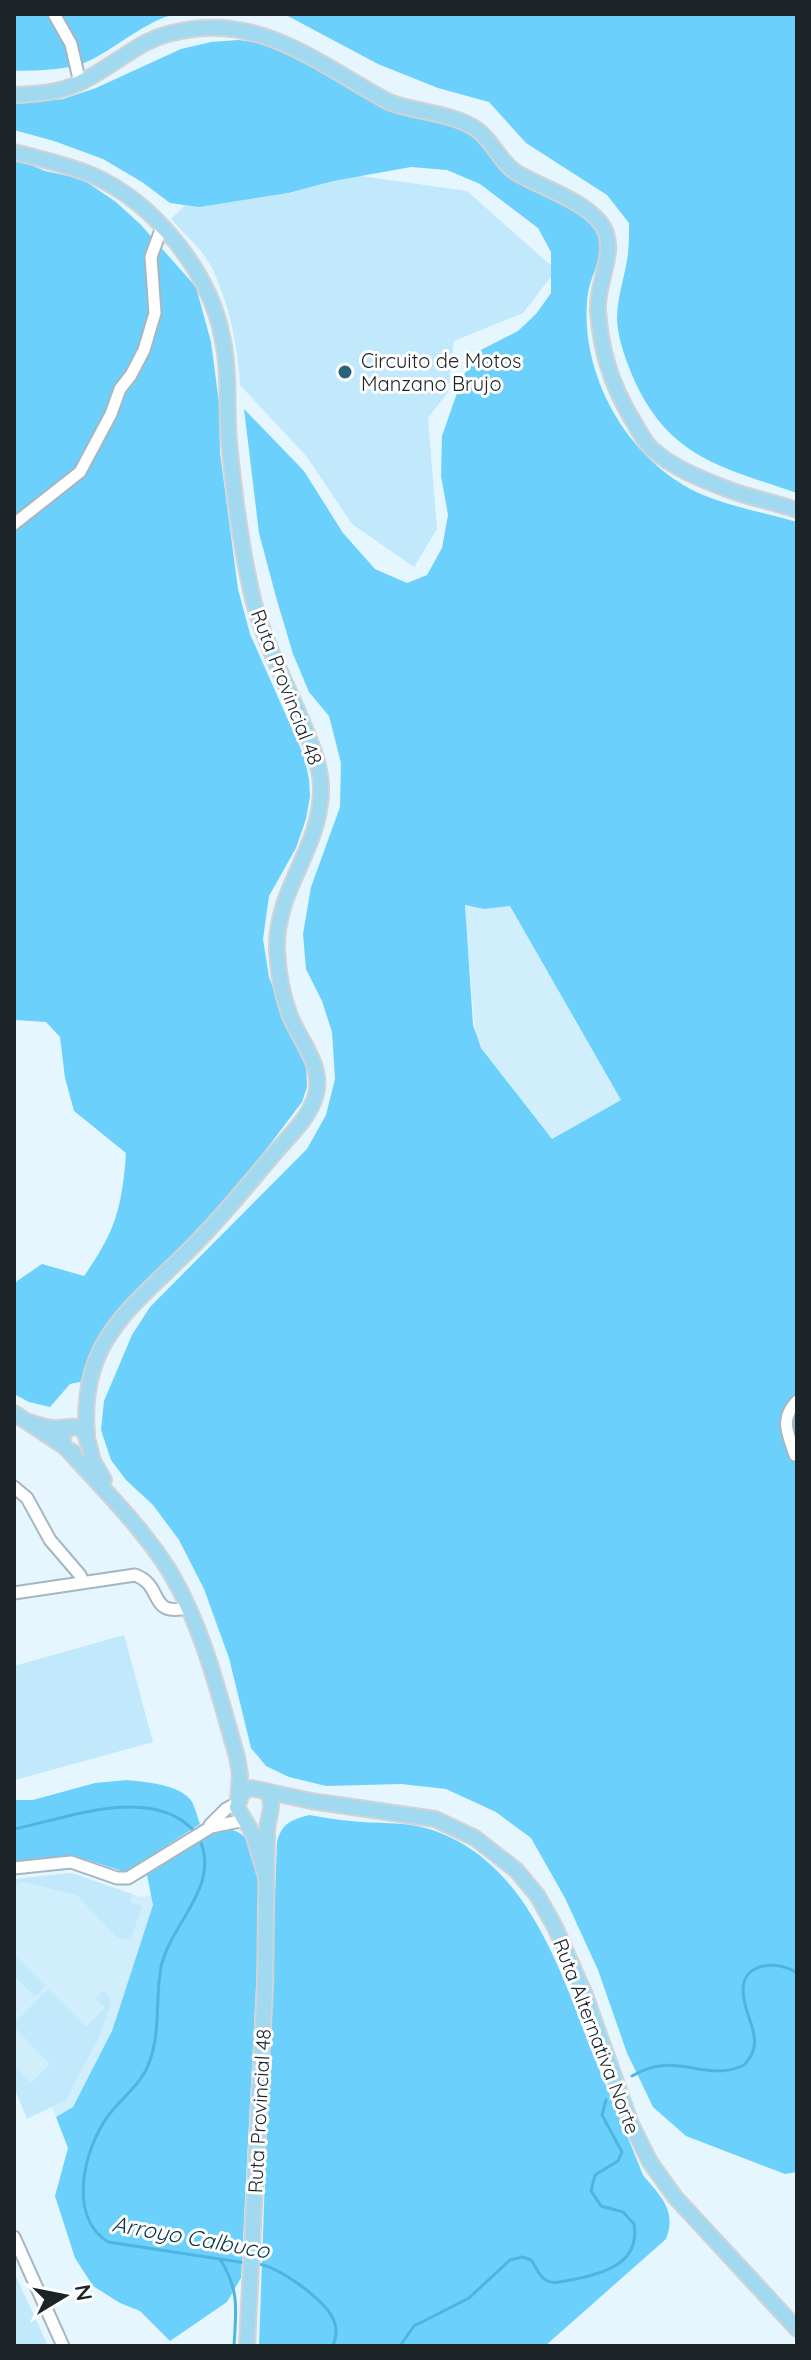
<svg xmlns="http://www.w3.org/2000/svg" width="811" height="2360" font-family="Quicksand,sans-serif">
	<rect width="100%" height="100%" fill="#e5f6fe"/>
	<!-- built -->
	<g fill="#d1eefc">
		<path d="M 464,905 L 484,909 L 510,906 L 621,1100 L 552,1139 L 481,1048 L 476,1037 Z"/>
		<path d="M 71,1873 L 140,1897 L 152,1895 L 153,1905 L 110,2037 L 73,2107 L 56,2117 L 50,2102 L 14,2066 L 14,1879 Z"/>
	</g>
	<!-- green -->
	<g fill="#c1e8fb">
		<path d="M 293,158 L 361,176 L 467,191 L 556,270 L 523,313 L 454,341 L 448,392 L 428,418 L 437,529 L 414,567 L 352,524 L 307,457 L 240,385 C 238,346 229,303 212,268 C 203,250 184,234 171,219 L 224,167 Z"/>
		<path d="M 124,1635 L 153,1742 L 15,1780 L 14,1666 Z"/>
		<path d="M 71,1873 L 132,1894 L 130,1902 L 142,1906 L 131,1938 L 125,1940 L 117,1937 L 77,1895 L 21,1881 L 14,1887 L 14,1879 Z"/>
		<path d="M 14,1955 L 45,1986 L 35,1997 L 14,1976 Z"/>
		<path d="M 48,1989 L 86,2027 L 105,2008 L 96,1998 L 104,1990 L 111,2002 L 100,2034 L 66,2100 L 27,2119 L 14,2087 L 14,2066 L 31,2083 L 50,2064 L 14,2027 L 14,2024 Z"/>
		<path d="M 14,2272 L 48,2346 L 14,2346 Z"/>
	</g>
	<!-- forest -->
	<g fill="#6bd0fc" fill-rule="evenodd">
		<path d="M 14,14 L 175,14 C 145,22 121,44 93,59 C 69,71 40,70 14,71 Z"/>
		<path d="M 284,14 L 797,14 L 797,493 C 725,468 672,459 636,384 C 628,366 618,341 617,320 C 617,297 625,276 628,254 C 629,244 629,233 629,223 L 607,195 L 526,143 L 489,102 L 438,88 L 378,64 Z"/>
		<path d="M 239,40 L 268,44 L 290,53 L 382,105 L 472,131 L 592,221 C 612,255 589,268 587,302 C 581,380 631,464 703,495 C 732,507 766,513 797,522 L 797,2172 L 785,2174 L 686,2136 L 653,2107 L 627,2053 L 598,1970 L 565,1898 L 531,1838 L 496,1812 L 446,1789 L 401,1784 L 326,1786 L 289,1777 L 266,1766 L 251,1748 L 229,1658 L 204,1589 L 179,1540 L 153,1505 L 126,1480 L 111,1460 L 101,1430 L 104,1401 L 132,1335 L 150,1307 L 307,1149 L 326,1115 L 335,1079 L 332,1032 L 322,1001 L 306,969 L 303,934 L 311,887 L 340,807 L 341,763 L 329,716 L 309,692 L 293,654 L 276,597 L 259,533 L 244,409 L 304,471 L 343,533 L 375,569 L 407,583 L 427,575 L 442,548 L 448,515 L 441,476 L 442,436 L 463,376 L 481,350 L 518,331 L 536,314 L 551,293 L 551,252 L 538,228 L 480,184 L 447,170 L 411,167 L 333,181 L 288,193 L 199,207 L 170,203 L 142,182 L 103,159 L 54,141 L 14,130 L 14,104 L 63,99 L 96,88 L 181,49 L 211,42 ZM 465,905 L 484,909 L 510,906 L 621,1100 L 552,1139 L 481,1048 L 473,1025 Z"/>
		<path d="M 14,158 L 45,171 L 82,179 L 116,202 L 141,225 L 196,287 L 211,342 L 219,403 L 220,453 L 238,589 L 250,634 L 304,756 L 309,779 L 310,797 L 306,819 L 296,848 L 269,896 L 263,939 L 269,977 L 282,1012 L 306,1062 L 307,1087 L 302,1102 L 190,1250 L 90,1358 L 86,1367 L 90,1380 L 70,1384 L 50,1407 L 29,1402 L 14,1394 L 14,1287 L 17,1281 L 42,1264 L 84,1276 C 116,1231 122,1207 126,1153 L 74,1111 L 65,1078 L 60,1037 L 46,1022 L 14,1020 Z"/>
		<path d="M 127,1780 C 146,1782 176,1784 190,1799 C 195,1805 197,1817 200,1824 L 125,1872 L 72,1855 L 14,1861 L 14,1800 L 33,1800 L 95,1783 Z"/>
		<path d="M 309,1815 C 323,1817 337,1820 351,1821 C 378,1824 403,1821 429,1829 C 528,1860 560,1971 594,2057 C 610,2096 627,2135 643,2175 C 661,2197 677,2210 666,2239 L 545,2346 L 259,2346 L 277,1842 C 282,1823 291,1820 309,1815 Z"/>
		<path d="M 228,1829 C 256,1833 257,1866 261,1889 L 241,2278 L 227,2302 L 170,2341 L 140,2311 L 120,2303 L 93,2286 L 75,2258 L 55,2196 L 68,2148 L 56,2117 L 73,2107 L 112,2031 L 153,1905 L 147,1875 L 213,1834 Z"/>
	</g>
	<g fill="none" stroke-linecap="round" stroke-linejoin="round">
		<!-- stream -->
		<g stroke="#4eb5df" stroke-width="3">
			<path d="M 14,1829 C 68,1818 153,1784 195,1832"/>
			<path d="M 199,1838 C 222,1886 171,1922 161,1967 C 155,1998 161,2033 149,2063 C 141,2085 121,2098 108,2116 C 84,2149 67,2216 108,2242 L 246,2263"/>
			<path d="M 632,2076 C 675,2049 706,2084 744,2065 C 769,2040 742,2017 743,1989 C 744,1961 780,1961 797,1973"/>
			<path d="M 220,2259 C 240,2291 236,2310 234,2346"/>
			<path d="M 258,2264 C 279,2267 326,2300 334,2321 C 338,2330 336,2338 333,2346"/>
			<path d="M 400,2346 L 414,2326 L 469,2298 L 510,2260 L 522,2257 L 531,2260 C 536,2266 538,2276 546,2280 C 553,2285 563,2281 571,2280 C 602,2274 641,2264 634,2224 L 623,2212 L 601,2206 L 591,2191 L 595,2175 L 618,2161 L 622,2152 L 602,2115 L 606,2100"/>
		</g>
		<defs>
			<g id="minor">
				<path d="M 54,14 L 71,44 L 80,83"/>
				<path d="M 14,524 L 80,472 L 111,414 L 120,389 L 131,375 L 144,350 L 155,313 L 151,257 L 162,227"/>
				<path d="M 795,1455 C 788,1433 779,1420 797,1401"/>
				<path d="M 14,1487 L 27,1498 L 50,1540 L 80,1575 L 83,1582"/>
				<path d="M 14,1593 L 135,1575 C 165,1586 147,1617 188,1608"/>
				<path d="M 210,1825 L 226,1809 L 237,1803"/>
				<path d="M 14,1868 L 71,1862 L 117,1878 L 128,1878 L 211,1827 L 245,1820"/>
				<path d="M 14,2237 L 63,2346"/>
			</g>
			<g id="major">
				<path d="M 14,95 C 36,94 59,93 79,83 C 103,72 124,54 147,42 C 162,34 178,31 194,29 C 268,19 327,69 389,102 C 417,113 450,112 476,129 C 493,140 499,162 517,173 C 541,188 596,204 606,233 C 614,258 596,285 598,311 C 601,351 611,384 632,419 C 638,429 644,442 652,449 C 673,468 701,479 727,489 C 750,498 774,502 797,510"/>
				<path d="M 14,152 C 41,159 69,165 94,176 C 155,204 209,271 222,336 C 230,371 226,407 229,442 C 234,494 241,549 253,599 C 264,641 284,679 301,719 C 310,741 322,767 321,791 C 320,850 275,890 277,950 C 278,972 282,995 290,1016 C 300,1041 323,1065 316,1094 C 310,1118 288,1137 273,1155 C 245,1188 218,1222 187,1252 C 129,1310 79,1342 87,1435"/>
				<path d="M 14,1413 L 65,1447"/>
				<path d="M 29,1422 C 38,1425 46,1428 55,1428 C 69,1428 83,1421 87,1440"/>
				<path d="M 72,1427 L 64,1432 C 60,1441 64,1449 73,1452"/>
				<path d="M 87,1438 L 93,1461 L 104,1480"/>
				<path d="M 67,1449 C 103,1489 142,1527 170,1572 C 203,1627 219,1695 237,1757 L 240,1775 L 238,1799"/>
				<path d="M 266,1877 L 253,1834 L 237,1807 L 242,1793 L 251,1788 L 311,1801 L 435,1819 L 475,1838 L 516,1870 L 537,1895 L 555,1927 L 585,1995 L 631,2124 L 650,2162 L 675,2197 L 797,2329"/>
				<path d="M 247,2346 L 265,1987 L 267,1831 C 268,1816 276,1804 266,1791"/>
			</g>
		</defs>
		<!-- minor casing -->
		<use href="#minor" stroke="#a4b7c1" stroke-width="15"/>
		<!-- major casing -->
		<use href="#major" stroke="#d2d3d4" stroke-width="18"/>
		<!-- minor -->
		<use href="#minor" stroke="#fff" stroke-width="11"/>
		<!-- major -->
		<use href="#major" stroke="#a1d9f1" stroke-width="14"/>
	</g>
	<!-- markers -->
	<circle fill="#29637c" stroke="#fff" stroke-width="3" cx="345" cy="372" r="8"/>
	<g text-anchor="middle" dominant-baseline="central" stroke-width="6" stroke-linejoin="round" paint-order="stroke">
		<!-- poi labels -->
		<g font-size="20" fill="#1d2428" stroke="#fff" text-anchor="start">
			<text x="361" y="360">Circuito de Motos<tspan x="361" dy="23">Manzano Brujo</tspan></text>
		</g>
		<!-- street labels -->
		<g font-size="20" fill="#1d2428" stroke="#fff">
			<text transform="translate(287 687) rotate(69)">Ruta Provincial 48</text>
			<text transform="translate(597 2036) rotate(69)">Ruta Alternativa Norte</text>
			<text transform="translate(259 2111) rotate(-87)">Ruta Provincial 48</text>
		</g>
		<!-- water labels -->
		<g font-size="22" font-style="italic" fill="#063547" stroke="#fff">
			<text transform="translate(191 2237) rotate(10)">Arroyo Calbuco</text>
		</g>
	</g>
	<!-- border -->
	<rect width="811" height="2360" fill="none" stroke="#1d2428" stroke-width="32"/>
	<!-- north arrow -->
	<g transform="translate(64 2296) rotate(80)" stroke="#ffffff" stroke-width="6" paint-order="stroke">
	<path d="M0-6L14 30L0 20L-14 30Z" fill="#1d2428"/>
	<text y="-12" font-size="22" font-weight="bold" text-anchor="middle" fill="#1d2428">N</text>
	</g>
</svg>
